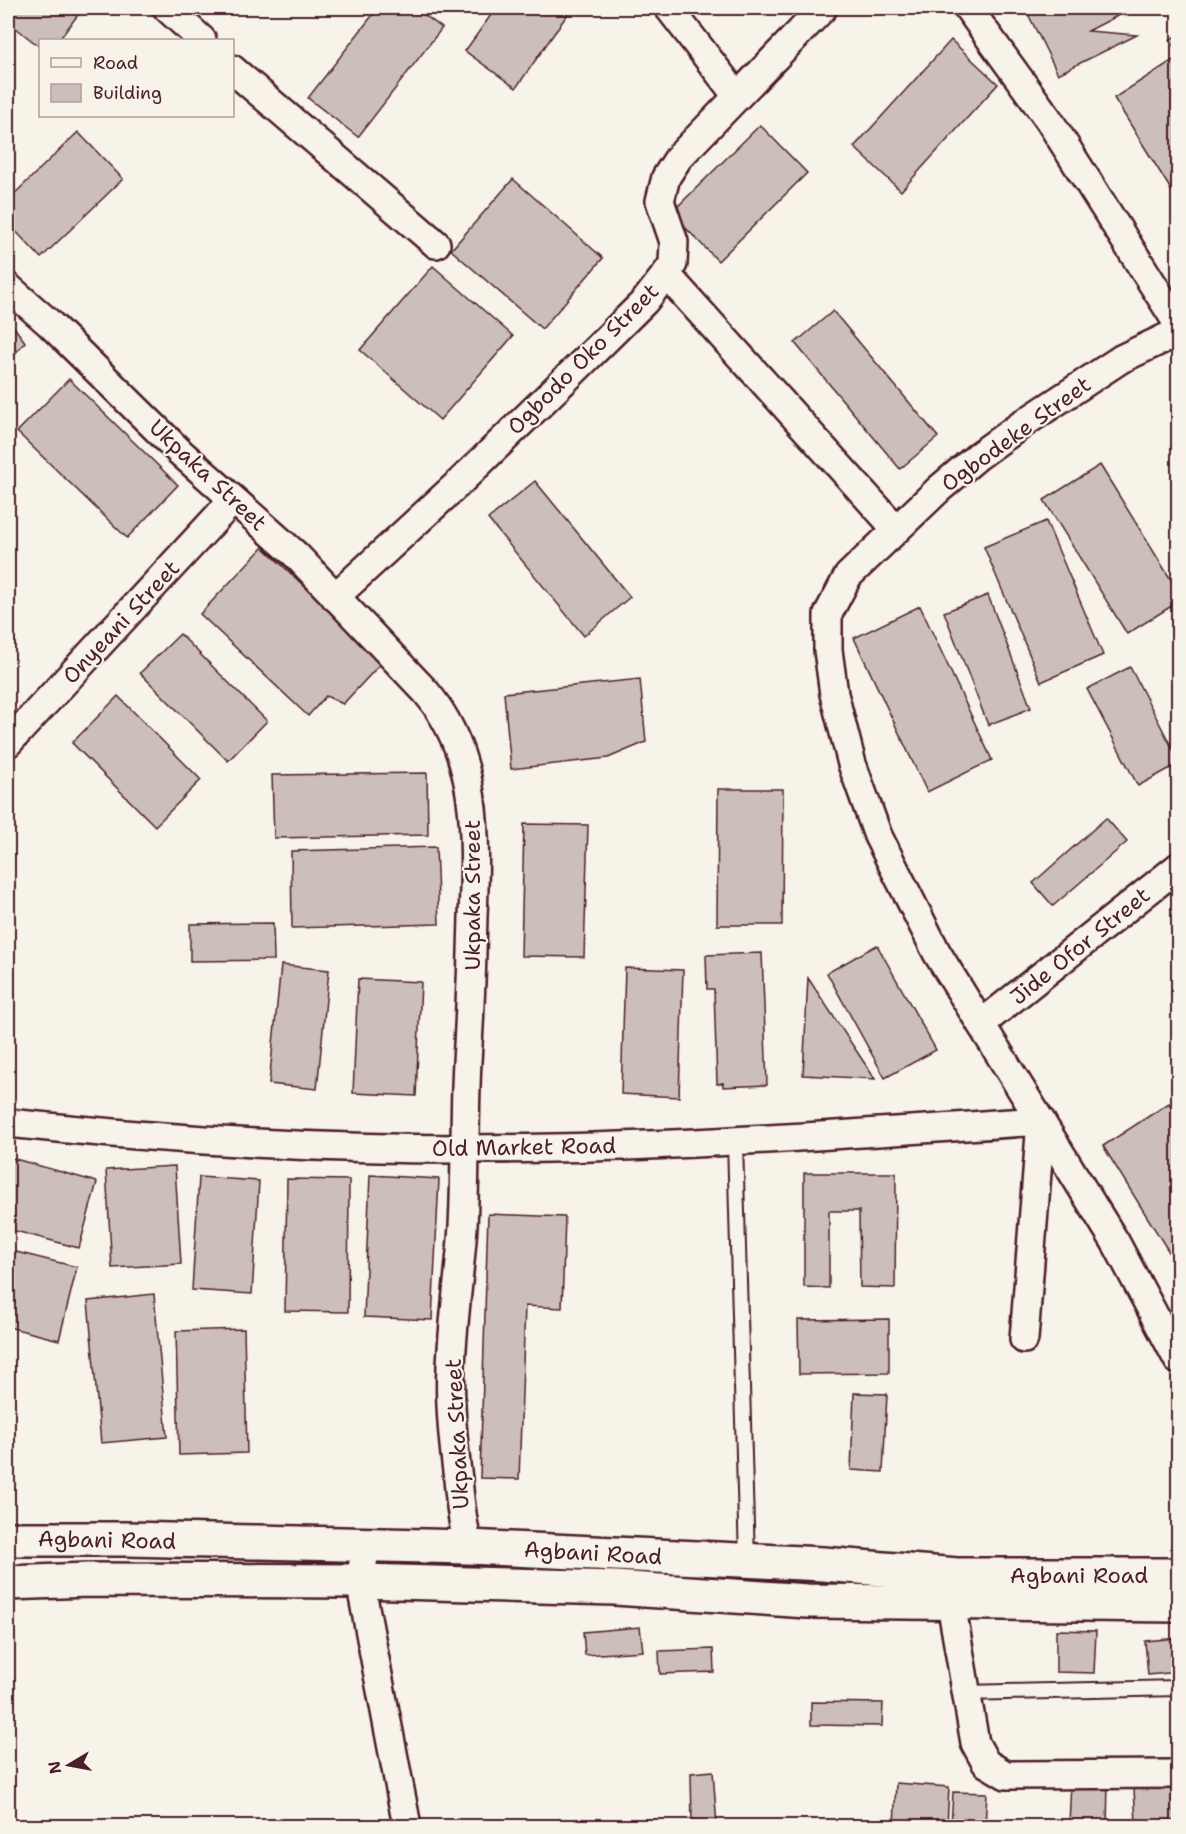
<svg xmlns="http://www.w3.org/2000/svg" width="1186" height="1834" font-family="'Shantell Sans',sans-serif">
	<rect width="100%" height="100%" fill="#f7f3e8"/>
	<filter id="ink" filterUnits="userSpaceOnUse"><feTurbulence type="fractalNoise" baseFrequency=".0167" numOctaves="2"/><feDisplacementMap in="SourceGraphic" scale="12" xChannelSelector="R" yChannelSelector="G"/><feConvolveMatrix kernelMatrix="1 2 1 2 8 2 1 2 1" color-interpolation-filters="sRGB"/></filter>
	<g filter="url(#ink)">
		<!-- building -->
		<g fill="#ccbfb9" stroke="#4a1f2b" stroke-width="1.5">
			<path d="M 8,8 L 83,8 L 59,40 L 40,40 L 40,47 L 8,22 Z"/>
			<path d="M 378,8 L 415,8 L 442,28 L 358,137 L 308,98 Z"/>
			<path d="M 496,8 L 572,8 L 516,88 L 465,51 Z"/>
			<path d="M 1025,8 L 1123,8 L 1125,12 L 1088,31 L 1137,35 L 1058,74 Z"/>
			<path d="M 1178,34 L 1178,53 L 1170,40 Z"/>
			<path d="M 951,40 L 998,84 L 901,191 L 854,147 Z"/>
			<path d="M 1173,60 L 1178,69 L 1178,201 L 1114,98 Z"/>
			<path d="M 760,125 L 807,173 L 718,261 L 671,213 Z"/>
			<path d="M 78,132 L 123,179 L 41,258 L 8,223 L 8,200 Z"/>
			<path d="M 513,179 L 603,258 L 542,329 L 451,250 Z"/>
			<path d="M 433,266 L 513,336 L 440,420 L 360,350 Z"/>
			<path d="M 833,311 L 938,437 L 900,469 L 795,343 Z"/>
			<path d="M 8,319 L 25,342 L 8,362 Z"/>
			<path d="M 69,379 L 178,485 L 127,538 L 17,432 Z"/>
			<path d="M 1100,465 L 1178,591 L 1178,602 L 1127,634 L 1044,500 Z"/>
			<path d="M 535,481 L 630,597 L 584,636 L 488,519 Z"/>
			<path d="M 1046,521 L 1103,655 L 1041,682 L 984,547 Z"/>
			<path d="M 263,547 L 383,661 L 343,704 L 326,696 L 308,716 L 200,614 Z"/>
			<path d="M 988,595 L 1031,708 L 988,725 L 944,612 Z"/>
			<path d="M 920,606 L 992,760 L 927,792 L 854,638 Z"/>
			<path d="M 180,634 L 267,721 L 228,761 L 140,673 Z"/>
			<path d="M 1130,667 L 1178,759 L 1178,764 L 1138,786 L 1087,689 Z"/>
			<path d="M 640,679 L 646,742 L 608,758 L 511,769 L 504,693 Z"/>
			<path d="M 118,696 L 201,780 L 155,826 L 72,743 Z"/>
			<path d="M 427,773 L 428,835 L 274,838 L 272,775 Z"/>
			<path d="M 718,789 L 783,789 L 782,925 L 717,925 Z"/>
			<path d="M 1106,818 L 1127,842 L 1053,906 L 1033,883 Z"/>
			<path d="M 524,824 L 588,825 L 584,957 L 521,956 Z"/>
			<path d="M 436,847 L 439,924 L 292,928 L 291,851 Z"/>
			<path d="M 273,923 L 274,960 L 190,961 L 190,924 Z"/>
			<path d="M 877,945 L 936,1050 L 885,1078 L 827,973 Z"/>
			<path d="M 762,953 L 767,1085 L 723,1087 L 723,1083 L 717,1084 L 714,989 L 707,989 L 706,955 Z"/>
			<path d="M 281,965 L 329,970 L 317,1089 L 269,1084 Z"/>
			<path d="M 625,968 L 683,970 L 679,1097 L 621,1094 Z"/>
			<path d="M 808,978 L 875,1079 L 803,1075 Z"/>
			<path d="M 358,979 L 421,982 L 416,1096 L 353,1093 Z"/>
			<path d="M 1169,1103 L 1178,1118 L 1177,1265 L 1103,1146 Z"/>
			<path d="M 8,1157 L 97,1182 L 79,1248 L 8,1229 Z"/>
			<path d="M 175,1166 L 181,1264 L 112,1268 L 106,1170 Z"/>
			<path d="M 804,1173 L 896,1173 L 895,1288 L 860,1287 L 859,1211 L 829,1211 L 829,1288 L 804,1287 Z"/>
			<path d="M 370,1175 L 439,1179 L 432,1320 L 364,1317 Z"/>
			<path d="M 199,1177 L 259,1181 L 252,1294 L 192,1290 Z"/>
			<path d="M 287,1179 L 349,1180 L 348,1312 L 285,1311 Z"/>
			<path d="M 488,1214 L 565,1217 L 562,1308 L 525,1306 L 519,1479 L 480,1478 Z"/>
			<path d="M 8,1250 L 77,1267 L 59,1340 L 8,1327 Z"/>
			<path d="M 154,1294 L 167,1437 L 101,1443 L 88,1301 Z"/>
			<path d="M 889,1319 L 889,1373 L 799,1374 L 798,1320 Z"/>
			<path d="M 244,1329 L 247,1453 L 179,1455 L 176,1331 Z"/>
			<path d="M 854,1393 L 887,1394 L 883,1472 L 851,1470 Z"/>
			<path d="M 640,1627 L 643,1651 L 585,1655 L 583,1632 Z"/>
			<path d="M 1056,1630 L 1096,1631 L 1094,1673 L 1056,1672 Z"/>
			<path d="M 1178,1638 L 1178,1672 L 1148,1675 L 1145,1641 Z"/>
			<path d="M 713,1649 L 714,1672 L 660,1674 L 659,1651 Z"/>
			<path d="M 811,1702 L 883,1703 L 882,1726 L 811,1725 Z"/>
			<path d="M 713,1771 L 717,1826 L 692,1826 L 691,1773 Z"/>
			<path d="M 1071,1781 L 1108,1783 L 1107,1826 L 1069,1825 Z"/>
			<path d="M 896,1783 L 949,1787 L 947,1826 L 894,1826 Z"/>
			<path d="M 1178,1786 L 1178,1820 L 1136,1823 L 1134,1789 Z"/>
			<path d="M 953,1792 L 987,1793 L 985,1826 L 951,1826 Z"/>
		</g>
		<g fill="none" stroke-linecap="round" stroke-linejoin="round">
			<defs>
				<g id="lane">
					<path d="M 735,1142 L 747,1560"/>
					<path d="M 966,1693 L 1178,1688"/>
				</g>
				<g id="street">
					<path d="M 167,8 L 202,40"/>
					<path d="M 669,8 L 737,96"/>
					<path d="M 968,8 L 1049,120 L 1178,324"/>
					<path d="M 232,69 L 436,244"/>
					<path d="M 666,274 L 896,529"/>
					<path d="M 8,287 L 49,323 L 181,453 L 296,555 L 426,692 C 480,756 476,838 473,917 C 472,965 470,1014 467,1062 C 464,1117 466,1171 463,1226 C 460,1273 453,1319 451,1366 C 449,1404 453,1442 458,1479 C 460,1502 463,1524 468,1547"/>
					<path d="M 1178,332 L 1121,359 L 1021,425 L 978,456 L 939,489 L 848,576 L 828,614 L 828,650 L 834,694 L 852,764 L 878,836 L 937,953 L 1116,1243 L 1178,1360"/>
					<path d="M 335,597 L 462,480 L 571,374 L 645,301 L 666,274 L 673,264 L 674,242 L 660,201 L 666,177 L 679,157 L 823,8"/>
					<path d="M 8,743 L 233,500"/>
					<path d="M 981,1024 L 1178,867"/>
					<path d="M 8,1123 C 159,1139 312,1149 464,1149 C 657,1149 849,1134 1041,1121 L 1024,1339"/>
					<path d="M 366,1545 L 360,1581 L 407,1826"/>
					<path d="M 955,1584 L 951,1603 L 975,1743 L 986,1763 L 1006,1775 L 1178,1774"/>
				</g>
				<g id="primary">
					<path d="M 8,1539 L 128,1539 L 468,1547 L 823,1564 L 957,1575 L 1178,1575"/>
					<path d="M 8,1583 L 88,1580 L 360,1581 L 615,1588 L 807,1601 L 1178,1605"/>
				</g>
			</defs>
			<!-- lane casing -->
			<use href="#lane" stroke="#4a1f2b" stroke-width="18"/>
			<!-- street casing -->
			<use href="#street" stroke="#4a1f2b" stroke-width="32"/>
			<!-- primary casing -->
			<use href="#primary" stroke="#4a1f2b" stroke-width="38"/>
			<!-- lane -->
			<use href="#lane" stroke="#f7f3e8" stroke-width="14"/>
			<!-- street -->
			<use href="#street" stroke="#f7f3e8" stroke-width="27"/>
			<!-- primary -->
			<use href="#primary" stroke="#f7f3e8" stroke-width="33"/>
		</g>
	</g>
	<g text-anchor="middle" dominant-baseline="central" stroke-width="4.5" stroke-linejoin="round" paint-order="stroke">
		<!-- street labels -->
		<g font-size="22" fill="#4a1f2b" stroke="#f7f3e8">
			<text transform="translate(583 359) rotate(-45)">Ogbodo Oko Street</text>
			<text transform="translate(1016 434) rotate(-36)">Ogbodeke Street</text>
			<text transform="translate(208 475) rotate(43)">Ukpaka Street</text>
			<text transform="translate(121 622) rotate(-47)">Onyeani Street</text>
			<text transform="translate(472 895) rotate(-90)">Ukpaka Street</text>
			<text transform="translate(1080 946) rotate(-39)">Jide Ofor Street</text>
			<text transform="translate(524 1147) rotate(-1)">Old Market Road</text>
			<text transform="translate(457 1434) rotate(-93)">Ukpaka Street</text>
			<text transform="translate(107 1540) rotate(1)">Agbani Road</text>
			<text transform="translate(593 1553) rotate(3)">Agbani Road</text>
			<text x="1079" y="1575">Agbani Road</text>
		</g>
	</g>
	<!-- margin -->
	<rect width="1186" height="1834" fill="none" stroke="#f7f3e8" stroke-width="30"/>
	<rect x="15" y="15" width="1156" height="1804" fill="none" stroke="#4a1f2b" stroke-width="2" filter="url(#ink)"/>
	<!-- legend -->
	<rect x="39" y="39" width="195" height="78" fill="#f7f3e8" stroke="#b29e9c" stroke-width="1.5"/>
	<rect x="51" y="58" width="30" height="9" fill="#f7f3e8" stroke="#b29e9c" stroke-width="1.5"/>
	<text x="93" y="69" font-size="18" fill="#4a1f2b">Road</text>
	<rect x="51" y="84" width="30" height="18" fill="#ccbfb9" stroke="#b29e9c" stroke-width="1.5"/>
	<text x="93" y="99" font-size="18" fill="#4a1f2b">Building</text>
	<!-- north arrow -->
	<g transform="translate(69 1765) rotate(260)" stroke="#f7f3e8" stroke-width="4.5" paint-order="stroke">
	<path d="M0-4.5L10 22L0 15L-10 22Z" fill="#4a1f2b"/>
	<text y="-9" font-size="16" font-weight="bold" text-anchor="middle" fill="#4a1f2b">N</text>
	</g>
</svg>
